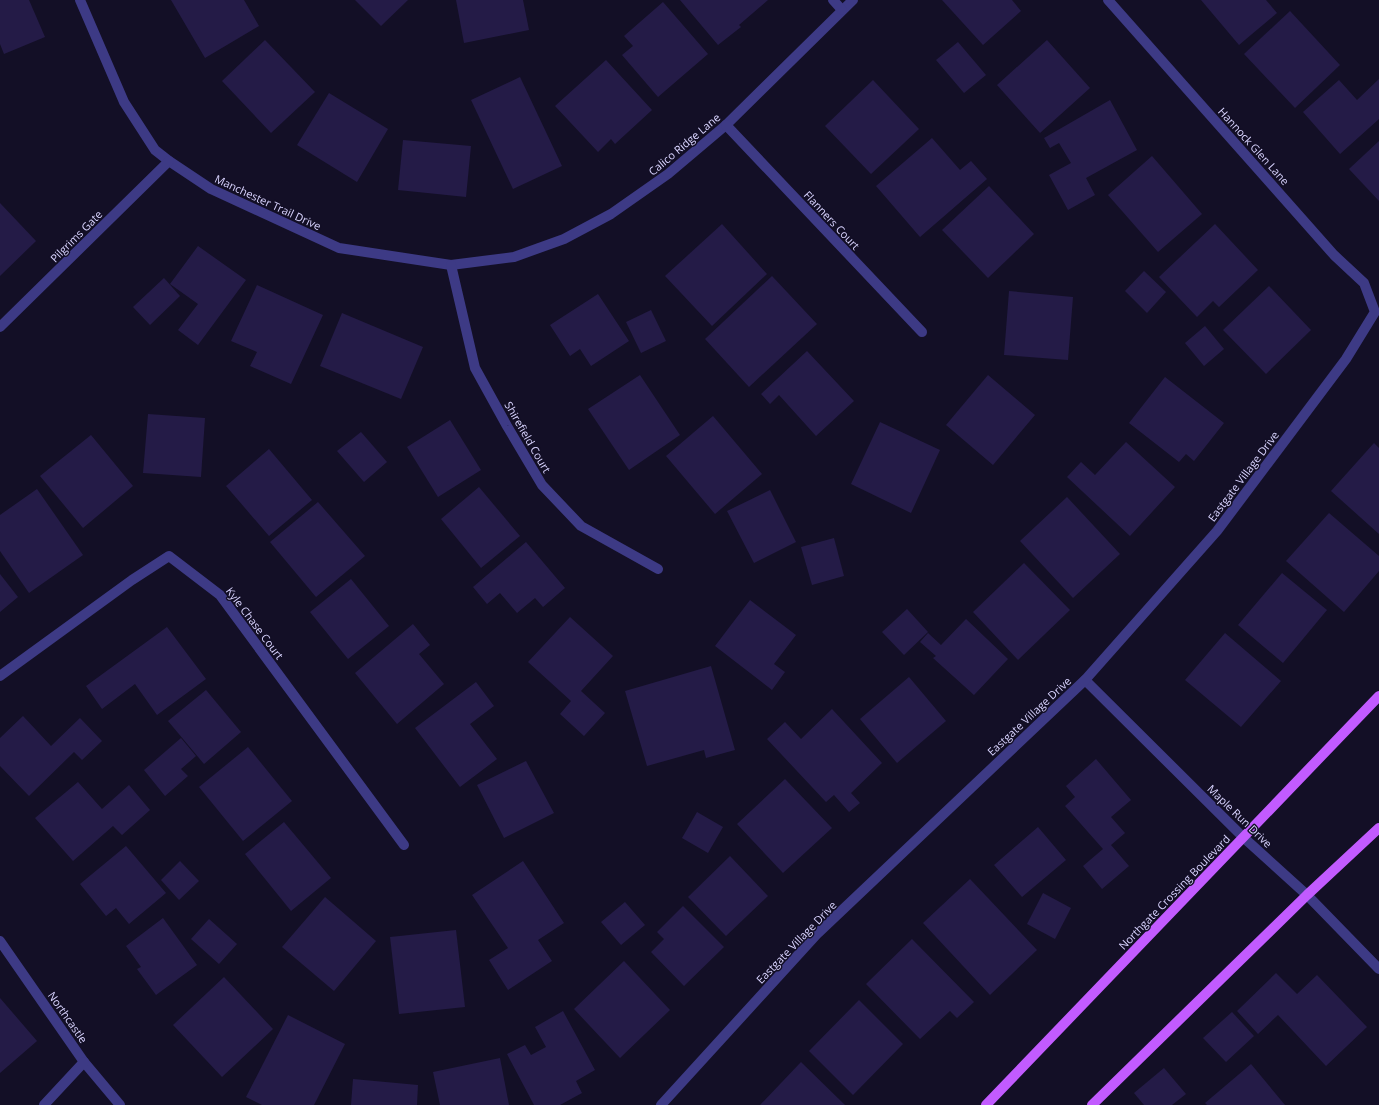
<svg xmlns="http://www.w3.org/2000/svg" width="1379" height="1105" font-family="'Open Sans',sans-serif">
	<rect width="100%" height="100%" fill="#130f26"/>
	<!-- building -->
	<g fill="#241b47">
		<path d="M 0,0 L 29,0 L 45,37 L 4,54 L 0,44 Z"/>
		<path d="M 171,0 L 244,0 L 259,26 L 205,58 Z"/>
		<path d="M 355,0 L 408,0 L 381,26 Z"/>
		<path d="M 456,0 L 523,0 L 529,30 L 464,43 Z"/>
		<path d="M 680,0 L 768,0 L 739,25 L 741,27 L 718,45 Z"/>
		<path d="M 942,0 L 1012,0 L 1021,11 L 983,45 Z"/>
		<path d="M 1201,0 L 1266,0 L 1277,13 L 1239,45 Z"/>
		<path d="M 663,2 L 708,54 L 658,97 L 622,55 L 633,46 L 624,36 Z"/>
		<path d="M 1290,11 L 1340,65 L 1295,108 L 1244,54 Z"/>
		<path d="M 265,40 L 315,92 L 271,133 L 222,81 Z"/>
		<path d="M 1047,40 L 1090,88 L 1040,133 L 997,85 Z"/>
		<path d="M 958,42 L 986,75 L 964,93 L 936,60 Z"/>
		<path d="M 606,60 L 652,110 L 615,144 L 611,139 L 598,152 L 555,106 Z"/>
		<path d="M 520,77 L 562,166 L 513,189 L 471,100 Z"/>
		<path d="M 1379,79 L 1379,119 L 1340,154 L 1303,112 L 1339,80 L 1357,100 Z"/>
		<path d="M 873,80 L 919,129 L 871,174 L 825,126 Z"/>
		<path d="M 329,93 L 388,129 L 357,182 L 297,145 Z"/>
		<path d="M 1110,100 L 1137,150 L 1086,178 L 1095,195 L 1068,210 L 1049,175 L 1071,163 L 1059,143 L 1050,148 L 1044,138 Z"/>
		<path d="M 932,138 L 960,170 L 971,161 L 987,179 L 920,237 L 876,186 Z"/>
		<path d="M 403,140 L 471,146 L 466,197 L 398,190 Z"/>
		<path d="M 1379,141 L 1379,201 L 1349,169 Z"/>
		<path d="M 1152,156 L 1202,214 L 1158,252 L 1108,195 Z"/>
		<path d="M 989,186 L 1034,234 L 988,278 L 942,230 Z"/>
		<path d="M 0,203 L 36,241 L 0,276 Z"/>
		<path d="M 722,224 L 767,274 L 712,326 L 665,276 Z"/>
		<path d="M 1215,224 L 1258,270 L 1219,307 L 1213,301 L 1197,317 L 1159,277 Z"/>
		<path d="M 198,246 L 246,280 L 198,345 L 178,330 L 198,304 L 170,284 Z"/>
		<path d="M 1144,271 L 1166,292 L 1147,313 L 1125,291 Z"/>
		<path d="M 772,276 L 817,324 L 749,387 L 705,339 Z"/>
		<path d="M 164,278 L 180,296 L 150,325 L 133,307 Z"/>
		<path d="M 257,285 L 323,315 L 291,384 L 250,366 L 257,352 L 231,341 Z"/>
		<path d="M 1269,286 L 1311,330 L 1266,374 L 1223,330 Z"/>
		<path d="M 1009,291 L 1073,297 L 1068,360 L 1004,355 Z"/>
		<path d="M 598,294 L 629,341 L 591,366 L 580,349 L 570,356 L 550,325 Z"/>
		<path d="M 651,310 L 666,341 L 641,353 L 626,322 Z"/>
		<path d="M 342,313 L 423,347 L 401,399 L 320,366 Z"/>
		<path d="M 1205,326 L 1224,349 L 1204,366 L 1185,343 Z"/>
		<path d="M 807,351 L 854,401 L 816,436 L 779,395 L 770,404 L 761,394 Z"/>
		<path d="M 640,375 L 680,435 L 629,470 L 588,409 Z"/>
		<path d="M 988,375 L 1035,415 L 993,465 L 946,425 Z"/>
		<path d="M 1165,377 L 1224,423 L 1194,461 L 1186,454 L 1179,462 L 1129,423 Z"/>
		<path d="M 148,414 L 205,418 L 201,477 L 143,473 Z"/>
		<path d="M 713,416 L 762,474 L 715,514 L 666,456 Z"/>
		<path d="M 450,420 L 481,470 L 438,497 L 407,447 Z"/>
		<path d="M 880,422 L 940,450 L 911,513 L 851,484 Z"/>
		<path d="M 361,432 L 387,462 L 364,482 L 337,451 Z"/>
		<path d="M 91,435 L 133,486 L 83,528 L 40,476 Z"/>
		<path d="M 1126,442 L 1175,487 L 1130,536 L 1067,477 L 1081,462 L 1095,475 Z"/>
		<path d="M 1374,443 L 1379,448 L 1379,534 L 1331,491 Z"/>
		<path d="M 269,449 L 312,500 L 269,536 L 226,486 Z"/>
		<path d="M 479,487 L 520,536 L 481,568 L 441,519 Z"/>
		<path d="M 37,489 L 83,555 L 29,593 L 0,551 L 0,515 Z"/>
		<path d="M 770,490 L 796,542 L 754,563 L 727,511 Z"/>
		<path d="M 1067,497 L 1120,554 L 1073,598 L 1020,541 Z"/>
		<path d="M 318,502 L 365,556 L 316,597 L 270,542 Z"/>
		<path d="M 1329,513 L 1379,556 L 1379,571 L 1344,612 L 1286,561 Z"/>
		<path d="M 834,538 L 844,576 L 812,585 L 801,547 Z"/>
		<path d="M 526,542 L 565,588 L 543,607 L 535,598 L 517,613 L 500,593 L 487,604 L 473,587 Z"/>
		<path d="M 1024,563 L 1070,610 L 1018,660 L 973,612 Z"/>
		<path d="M 1282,573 L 1327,610 L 1283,663 L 1238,625 Z"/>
		<path d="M 0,574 L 18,597 L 0,612 Z"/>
		<path d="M 351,579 L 389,626 L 348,659 L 310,612 Z"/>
		<path d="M 750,600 L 796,635 L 774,664 L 785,672 L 772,690 L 715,646 Z"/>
		<path d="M 907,609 L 928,632 L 904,655 L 882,632 Z"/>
		<path d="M 570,617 L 613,656 L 581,691 L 605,713 L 584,736 L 560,714 L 571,701 L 528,662 Z"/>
		<path d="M 966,619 L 1008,659 L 974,695 L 933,658 L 936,656 L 920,642 L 928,633 L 941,645 Z"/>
		<path d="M 413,624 L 430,645 L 419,654 L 444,684 L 397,724 L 355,673 Z"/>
		<path d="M 167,627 L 206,679 L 157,715 L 135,684 L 102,709 L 86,686 Z"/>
		<path d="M 1225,633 L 1281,681 L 1241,727 L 1185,680 Z"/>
		<path d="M 711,666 L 735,750 L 706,758 L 704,750 L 647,766 L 625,691 Z"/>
		<path d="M 909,677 L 946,721 L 897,763 L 860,719 Z"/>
		<path d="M 476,682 L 494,706 L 470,724 L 497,759 L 460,787 L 415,728 Z"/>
		<path d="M 206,690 L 241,732 L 204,764 L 168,721 Z"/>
		<path d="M 832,709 L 882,763 L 851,793 L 860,803 L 849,812 L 834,795 L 826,802 L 767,739 L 785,722 L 801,739 Z"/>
		<path d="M 23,716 L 51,746 L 80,718 L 102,741 L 82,760 L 74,752 L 29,796 L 0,766 L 0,738 Z"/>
		<path d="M 181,738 L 196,756 L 181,769 L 188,776 L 165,796 L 144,770 Z"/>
		<path d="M 248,747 L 292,801 L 243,841 L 199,787 Z"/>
		<path d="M 1096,759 L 1131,800 L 1111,817 L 1125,833 L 1111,845 L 1129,866 L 1102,889 L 1083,866 L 1103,849 L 1065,806 L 1075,797 L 1066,786 Z"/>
		<path d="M 526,761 L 554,813 L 504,838 L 477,785 Z"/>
		<path d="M 785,779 L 832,828 L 783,873 L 737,824 Z"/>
		<path d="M 78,782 L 102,809 L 129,785 L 150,810 L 122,835 L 113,826 L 73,861 L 35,818 Z"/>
		<path d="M 697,812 L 723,827 L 708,853 L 682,838 Z"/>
		<path d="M 284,822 L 331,878 L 291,911 L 245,854 Z"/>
		<path d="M 1038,827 L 1066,860 L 1022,897 L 994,865 Z"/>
		<path d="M 126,846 L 166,893 L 129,924 L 116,908 L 106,916 L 80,884 Z"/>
		<path d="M 730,856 L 768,896 L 726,936 L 688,897 Z"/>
		<path d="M 180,861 L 199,881 L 179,900 L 161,880 Z"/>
		<path d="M 523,861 L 564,923 L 538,940 L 552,961 L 508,990 L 489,960 L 508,948 L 472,895 Z"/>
		<path d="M 970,879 L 1037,950 L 990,995 L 923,923 Z"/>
		<path d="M 1043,893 L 1071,908 L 1055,939 L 1027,924 Z"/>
		<path d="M 325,897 L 376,941 L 334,991 L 282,947 Z"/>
		<path d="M 625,902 L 645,925 L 621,945 L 601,922 Z"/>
		<path d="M 683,906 L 724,947 L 684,986 L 651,952 L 664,939 L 657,932 Z"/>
		<path d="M 163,918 L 197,965 L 156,995 L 137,969 L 141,967 L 126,946 Z"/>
		<path d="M 209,919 L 237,944 L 219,964 L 191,939 Z"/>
		<path d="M 456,930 L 465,1007 L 399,1014 L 390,937 Z"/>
		<path d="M 912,939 L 974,1002 L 957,1018 L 950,1011 L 920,1039 L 866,984 Z"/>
		<path d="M 624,961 L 670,1010 L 620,1058 L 574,1009 Z"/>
		<path d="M 1276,973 L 1297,994 L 1317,975 L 1367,1027 L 1326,1066 L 1278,1015 L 1258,1034 L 1237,1011 Z"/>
		<path d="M 224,977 L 273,1029 L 222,1077 L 173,1025 Z"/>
		<path d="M 0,998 L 37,1041 L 0,1073 Z"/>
		<path d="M 859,1000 L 903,1044 L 853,1095 L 809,1051 Z"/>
		<path d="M 563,1011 L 595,1070 L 576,1081 L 582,1093 L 560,1105 L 534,1105 L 507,1054 L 525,1045 L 531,1055 L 546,1047 L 535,1027 Z"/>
		<path d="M 1232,1012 L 1254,1036 L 1226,1062 L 1203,1038 Z"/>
		<path d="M 288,1015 L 345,1044 L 314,1105 L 262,1105 L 246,1097 Z"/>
		<path d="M 500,1058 L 509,1105 L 440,1105 L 433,1072 Z"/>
		<path d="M 801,1062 L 845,1105 L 760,1105 Z"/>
		<path d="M 1251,1064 L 1285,1105 L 1207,1105 L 1205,1103 Z"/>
		<path d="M 1164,1068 L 1186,1094 L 1172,1105 L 1144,1105 L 1134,1093 Z"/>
		<path d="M 353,1079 L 418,1085 L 417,1105 L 351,1105 Z"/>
	</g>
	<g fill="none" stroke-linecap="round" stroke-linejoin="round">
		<!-- minor -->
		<g stroke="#3d3a85" stroke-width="10">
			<path d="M 80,0 L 124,102 L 155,150 L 169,161 L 211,189 L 339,248 L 451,265 L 514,257 L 564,239 L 611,214 L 668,174 L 726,125 L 853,0"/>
			<path d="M 833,0 L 842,10"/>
			<path d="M 726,125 L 922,332"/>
			<path d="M 451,265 L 475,368 L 507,426 L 542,485 L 581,526 L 658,569"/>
			<path d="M 0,327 L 169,161"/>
			<path d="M 0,676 L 132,580 L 169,556 L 220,595 L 404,845"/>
			<path d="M 1085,680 L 1243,837 L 1307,895 L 1379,969"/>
			<path d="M 0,941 L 84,1062 L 120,1105"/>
			<path d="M 44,1105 L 84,1062"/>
			<path d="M 661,1105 L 818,933 L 1085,680 L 1217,531 L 1346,359 L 1375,312 L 1364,283 L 1334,255 L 1108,0"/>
		</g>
		<!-- major -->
		<g stroke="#c25bff" stroke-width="10">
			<path d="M 986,1105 L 1379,696"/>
			<path d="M 1092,1105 L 1307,895 L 1379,828"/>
		</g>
	</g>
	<g text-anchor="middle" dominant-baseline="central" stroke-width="3" stroke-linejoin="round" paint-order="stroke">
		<!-- street labels -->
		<g font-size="11" fill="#d9d4ff" stroke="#130f26">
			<text transform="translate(684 144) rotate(-40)">Calico Ridge Lane</text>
			<text transform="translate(1254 146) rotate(48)">Hannock Glen Lane</text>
			<text transform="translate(268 202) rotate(25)">Manchester Trail Drive</text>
			<text transform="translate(832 220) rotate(47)">Flanners Court</text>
			<text transform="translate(76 236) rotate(-45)">Pilgrims Gate</text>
			<text transform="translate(528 437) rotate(60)">Shirefield Court</text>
			<text transform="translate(1243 476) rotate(-53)">Eastgate Village Drive</text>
			<text transform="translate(255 623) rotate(53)">Kyle Chase Court</text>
			<text transform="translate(1029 716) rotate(-43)">Eastgate Village Drive</text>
			<text transform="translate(1240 816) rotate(44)">Maple Run Drive</text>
			<text transform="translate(1174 892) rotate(-46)">Northgate Crossing Boulevard</text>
			<text transform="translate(796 942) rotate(-46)">Eastgate Village Drive</text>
			<text transform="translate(68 1017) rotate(55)">Northcastle</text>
		</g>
	</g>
</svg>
